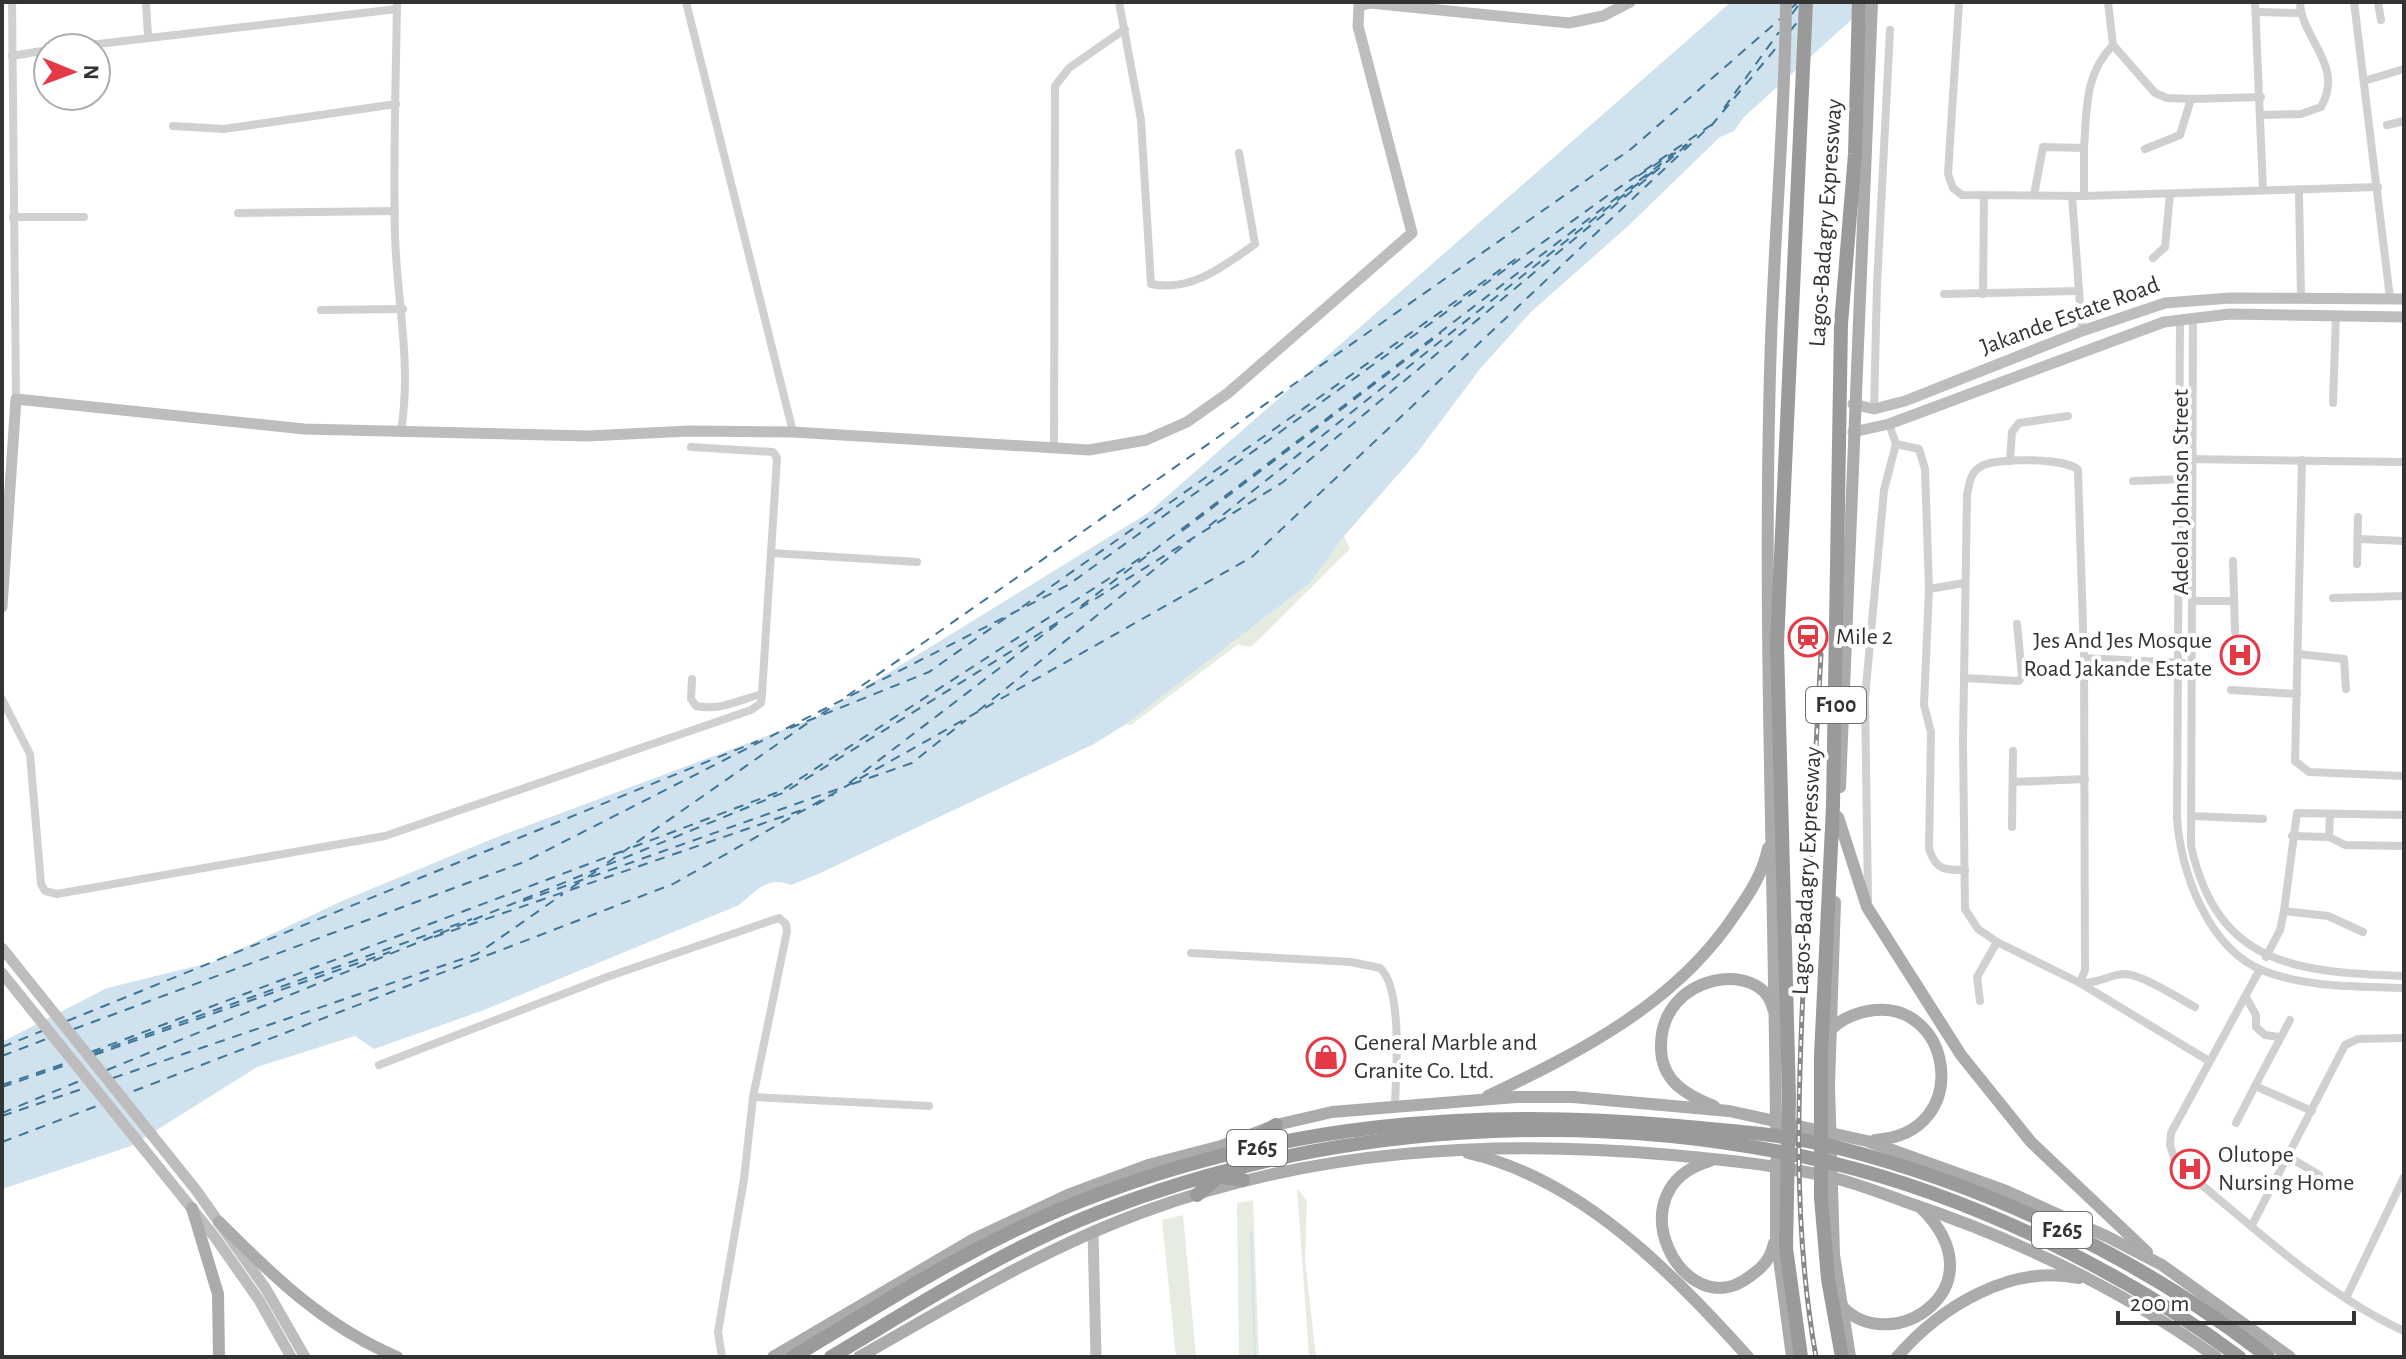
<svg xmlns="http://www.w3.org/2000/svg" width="2406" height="1359" font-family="'Alegreya Sans',sans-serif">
	<rect width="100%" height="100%" fill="#fff"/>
	<!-- green -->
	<g fill="#e6ecdf">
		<path d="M 1344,536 L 1350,549 L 1251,647 L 1237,645 L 1131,725 L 1126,724 L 1310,583 Z"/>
		<path d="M 1297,1188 L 1307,1201 L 1305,1259 L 1316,1357 L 1309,1357 Z"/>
		<path d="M 1253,1200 L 1259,1357 L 1239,1357 L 1237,1203 Z"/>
		<path d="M 1183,1215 L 1196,1357 L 1176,1357 L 1162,1220 Z"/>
	</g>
	<!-- water -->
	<path fill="#cfe2ee" d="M 1731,2 L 1871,2 L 1744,117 L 1734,131 L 1720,137 L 1627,227 L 1531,312 L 1480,369 L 1417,453 L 1344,536 L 1310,583 L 1126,724 L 1094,744 L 816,875 L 791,885 C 769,875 756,891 739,905 L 484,1010 L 374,1049 L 355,1036 L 257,1067 L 131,1146 L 2,1189 L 2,1042 L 107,988 L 213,962 L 342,901 L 492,839 L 815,718 L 1148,513 Z"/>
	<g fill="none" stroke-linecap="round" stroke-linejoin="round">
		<!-- stream -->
		<path stroke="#cfe2ee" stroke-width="2" d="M 1251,1232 L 1255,1357"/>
		<!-- ferry -->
		<g stroke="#3f7597" stroke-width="2" stroke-dasharray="10 8" stroke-linecap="butt">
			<path d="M 1790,9 L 1798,2"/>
			<path d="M 1792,14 L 1800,3"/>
			<path d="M 1790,31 L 1799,20"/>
			<path d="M 1724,108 L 1779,32"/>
			<path d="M 1711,126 L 1781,42"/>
			<path d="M 1638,176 L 1673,153"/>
			<path d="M 1209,526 L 1660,166"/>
			<path d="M 1182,531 L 1441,333"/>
			<path d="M 1081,606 L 1687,144"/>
			<path d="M 1022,607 L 1517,258"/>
			<path d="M 847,696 L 1631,149 L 1780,19"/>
			<path d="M 978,711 L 1191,540"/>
			<path d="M 821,714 L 832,707"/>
			<path d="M 790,728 L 929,672 L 1007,617"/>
			<path d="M 849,783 L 1060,622"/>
			<path d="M 852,784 L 912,763 L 966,720"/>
			<path d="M 816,805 L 834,794"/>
			<path d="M 633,847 L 781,791 L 1150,552"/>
			<path d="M 607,863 L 812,720"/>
			<path d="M 588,877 L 599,869"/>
			<path d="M 571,888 L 583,880"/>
			<path d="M 523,901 L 838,789"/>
			<path d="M 434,937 L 802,810"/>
			<path d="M 67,1021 L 758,741"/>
			<path d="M 74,1029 L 524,862 L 1068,585 L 1607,196 L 1711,125 L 1252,557 L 673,884 L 126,1094"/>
			<path d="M 2,1047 L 42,1031"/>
			<path d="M 91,1052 L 623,851"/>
			<path d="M 94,1053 L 472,919"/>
			<path d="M 94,1055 L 390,952"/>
			<path d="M 2,1056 L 49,1038"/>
			<path d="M 107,1070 L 785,792 L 1283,482 L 1693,140"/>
			<path d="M 113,1078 L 477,954 L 563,894"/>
			<path d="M 2,1085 L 69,1062"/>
			<path d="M 2,1087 L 69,1064"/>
			<path d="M 2,1113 L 82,1080"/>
			<path d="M 2,1116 L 88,1087"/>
			<path d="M 2,1142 L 102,1104"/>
		</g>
		<!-- street -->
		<g stroke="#d0d0d0" stroke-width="8">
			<path d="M 12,2 L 16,399"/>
			<path d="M 146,2 L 148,36"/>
			<path d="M 397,2 C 396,80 393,158 395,236 C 397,303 412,364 401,431"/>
			<path d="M 686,2 L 793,432"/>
			<path d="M 1119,2 L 1141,120 L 1151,284 C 1192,292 1224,266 1255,244 L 1239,153"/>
			<path d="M 1959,2 L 1948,174 L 1953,188 L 1962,195 L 2084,196 L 2378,187"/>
			<path d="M 2108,2 L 2113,45 L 2155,93 L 2167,98 L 2191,99 L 2261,97"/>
			<path d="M 2255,2 L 2263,190"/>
			<path d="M 2354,2 L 2390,298"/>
			<path d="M 2378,2 L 2381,20"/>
			<path d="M 2256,12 L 2300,13"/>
			<path d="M 64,48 L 397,9"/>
			<path d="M 12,56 L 48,50"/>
			<path d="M 2364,81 L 2404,69"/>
			<path d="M 2261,115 L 2301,114 L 2321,107 C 2345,65 2301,39 2300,2"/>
			<path d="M 2387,125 L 2404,121"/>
			<path d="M 173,126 L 224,129 L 396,104"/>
			<path d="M 2145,149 L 2180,135 L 2191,99"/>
			<path d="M 2299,191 L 2301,298"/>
			<path d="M 2034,195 L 2043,147 L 2084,148 C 2087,109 2084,75 2113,45"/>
			<path d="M 2072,196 L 2082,331"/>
			<path d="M 2084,196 L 2084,148"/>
			<path d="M 238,213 L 395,211"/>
			<path d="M 13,217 L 84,217"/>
			<path d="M 2153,258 L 2165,247 L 2170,194"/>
			<path d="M 1944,294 L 2077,291"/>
			<path d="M 1983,294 L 1984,195"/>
			<path d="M 321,310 L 403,309"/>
			<path d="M 2193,317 L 2191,846 C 2218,967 2298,972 2404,976"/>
			<path d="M 2180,319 L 2177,817 C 2180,871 2208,949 2264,971 C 2308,988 2357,986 2404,988"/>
			<path d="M 2333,403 L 2336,315"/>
			<path d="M 1874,409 L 1877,285 L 1890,30"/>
			<path d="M 1889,424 L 1896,444 L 1919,449 L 1925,469 L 1929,589 L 1924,705 L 1931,732 L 1929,849 C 1936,870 1944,870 1965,870"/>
			<path d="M 691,447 L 773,452 L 777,458 L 762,694 C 739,700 720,711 696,706 L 691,699 L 692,679"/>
			<path d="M 1054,448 L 1055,86 L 1069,68 L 1125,29"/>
			<path d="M 2182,459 L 2404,462"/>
			<path d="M 2302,460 L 2295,761 L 2309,772 L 2404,776"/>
			<path d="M 2010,461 L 2012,432 L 2019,423 L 2068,416"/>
			<path d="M 2133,481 L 2185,479"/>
			<path d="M 2359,539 L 2404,541"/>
			<path d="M 772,553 L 917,562"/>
			<path d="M 2233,561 L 2235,632"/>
			<path d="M 2357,564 L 2358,517"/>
			<path d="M 1929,589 L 1964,583"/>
			<path d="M 2333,598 L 2404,596"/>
			<path d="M 2193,601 L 2234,601"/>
			<path d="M 2298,654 L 2344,659 L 2346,689"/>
			<path d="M 2084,658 L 2183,663"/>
			<path d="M 1964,678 L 2019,681 L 2022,676 L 2017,624"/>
			<path d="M 2231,690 L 2297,694"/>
			<path d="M 2,699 L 30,754 L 41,884 L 45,891 L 57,894 L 385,836 L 751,710 L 761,703 L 762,694"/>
			<path d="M 2013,782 L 2085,779"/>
			<path d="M 2192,816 L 2263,819"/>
			<path d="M 2012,827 L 2013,751"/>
			<path d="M 2292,836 L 2329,837 L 2345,845 L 2404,846"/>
			<path d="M 2329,837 L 2330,814"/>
			<path d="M 1868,899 L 1865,698 L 1884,490 L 1896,444"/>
			<path d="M 2284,911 L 2297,813 L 2404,815"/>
			<path d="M 1191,953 L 1351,962 L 1380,968 C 1403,988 1396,1074 1395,1104"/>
			<path d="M 2266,957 L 2280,930 L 2284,911 L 2328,916 L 2363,932"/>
			<path d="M 2260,969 L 2171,1133 L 2170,1145 L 2176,1164 C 2248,1221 2319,1292 2404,1331"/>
			<path d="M 2247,999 L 2256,1015 L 2256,1027 L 2265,1035 L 2279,1037"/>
			<path d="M 1980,1001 L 1977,977 L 1997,942"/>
			<path d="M 2195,1007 C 2178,998 2142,974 2124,974 C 2110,974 2100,984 2080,983 L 2085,970 L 2084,658 L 2078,470 C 2067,458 1994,457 1980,467 C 1970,473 1969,485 1967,495 L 1963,741 L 1965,909 L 1978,929 L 1997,942 L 2080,983 L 2209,1061"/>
			<path d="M 379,1065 L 607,977 L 779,918 L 786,924 L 787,931 L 753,1097 L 744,1179 L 718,1332 L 722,1357"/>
			<path d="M 2255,1086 L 2290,1020"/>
			<path d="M 753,1097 L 929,1106"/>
			<path d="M 2236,1123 L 2255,1086 L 2312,1111"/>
			<path d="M 2289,1157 L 2319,1175"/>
			<path d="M 2252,1225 L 2345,1045 L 2358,1039 L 2404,1038"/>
			<path d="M 2346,1298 L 2404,1177"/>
		</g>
		<!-- secondary -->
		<g stroke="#bdbdbd" stroke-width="11">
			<path d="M 1853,404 L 1874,409 L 1905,401 L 2082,331 L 2165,303 L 2230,298 L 2404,299"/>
			<path d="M 1853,432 L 1889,424 L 2164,322 L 2230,314 L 2404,317"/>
			<path d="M 2,607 L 16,399 L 304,429 L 588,436 L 689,431 L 793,432 L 1089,450 L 1146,440 L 1187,422 L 1228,393 L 1412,233 L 1358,26 L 1359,6 L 1370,3 L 1569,23 L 1603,16 L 1630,2"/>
			<path d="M 2,948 L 196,1190 L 266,1289 L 305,1357"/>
			<path d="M 2,973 L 214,1236 L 259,1300 L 291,1357"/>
			<path d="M 1093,1232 L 1096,1357"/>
		</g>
		<!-- primary -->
		<g stroke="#ababab" stroke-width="12">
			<path d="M 1840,787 L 1872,2"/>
			<path d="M 1838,817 L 1867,907 L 1961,1055 L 2031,1142 L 2147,1252"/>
			<path d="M 1835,902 L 1829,1085 L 1834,1255 L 1850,1357"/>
			<path d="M 1830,1031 C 1840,1019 1853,1014 1868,1011 C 1952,995 1976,1134 1875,1140"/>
			<path d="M 1488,1096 C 1582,1051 1677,1003 1736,913 C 1750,893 1763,873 1768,848"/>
			<path d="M 1714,1106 C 1686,1095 1661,1081 1661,1047 C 1660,973 1762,958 1773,1009"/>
			<path d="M 1776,1126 C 1774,864 1762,602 1771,340 C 1775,227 1785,115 1786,2"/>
			<path d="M 1468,1153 C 1581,1179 1673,1273 1748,1357"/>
			<path d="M 1710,1161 C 1612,1189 1684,1327 1749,1277 C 1763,1267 1770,1260 1774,1243"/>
			<path d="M 1776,1161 L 1776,1236 L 1792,1357"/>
			<path d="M 192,1208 L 218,1294 L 219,1357"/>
			<path d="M 219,1222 C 274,1277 324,1326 397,1357"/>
			<path d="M 1842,1306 C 1890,1359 2003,1288 1921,1208"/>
			<path d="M 773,1357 L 974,1239 L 1070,1194 L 1148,1165 L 1221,1146 L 1276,1125 L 1332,1112 L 1516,1097 L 1573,1097 L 1729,1111 L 1867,1141 L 2006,1191 L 2108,1237 L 2162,1265 L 2290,1357"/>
			<path d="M 859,1357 C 953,1304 1042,1249 1143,1212 C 1313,1149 1493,1139 1672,1155 C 1726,1160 1777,1165 1830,1177 C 1856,1183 1881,1193 1906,1202 C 2017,1239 2121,1289 2216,1357"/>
			<path d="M 1897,1357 C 1941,1306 2011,1264 2079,1278"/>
		</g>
		<!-- highway -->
		<g stroke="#9a9a9a" stroke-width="14">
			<path d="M 1242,1146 L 1276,1125"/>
			<path d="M 1216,1176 L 1243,1180"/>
			<path d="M 1197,1195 L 1221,1174"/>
			<path d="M 793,1357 C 888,1300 982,1239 1086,1199 C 1279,1124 1473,1107 1678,1126 C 1732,1131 1783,1134 1835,1147 C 1990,1186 2143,1259 2268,1357"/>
			<path d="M 831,1357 C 917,1306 1003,1250 1097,1213 C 1326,1123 1592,1106 1832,1163 C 1973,1197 2123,1271 2239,1357"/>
			<path d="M 1801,1357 L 1786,1248 L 1789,1097 L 1777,644 L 1806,2"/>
			<path d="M 1842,1357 L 1828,1279 L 1821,1198 L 1821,1055 L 1833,805 L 1841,324 L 1855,154 L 1859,2"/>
		</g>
		<defs>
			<path id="rail" d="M 1816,1357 C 1792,1223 1798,1087 1805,951 C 1811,852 1816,753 1821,654"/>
		</defs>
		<!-- rail casing -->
		<use href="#rail" stroke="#888" stroke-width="5"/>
		<!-- rail -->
		<use href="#rail" stroke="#fff" stroke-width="2" stroke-dasharray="6" stroke-linecap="butt"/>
	</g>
	<!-- icons -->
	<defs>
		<symbol id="station-ring" viewBox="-11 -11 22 22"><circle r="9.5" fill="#fff" stroke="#e63946" stroke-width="1.5"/><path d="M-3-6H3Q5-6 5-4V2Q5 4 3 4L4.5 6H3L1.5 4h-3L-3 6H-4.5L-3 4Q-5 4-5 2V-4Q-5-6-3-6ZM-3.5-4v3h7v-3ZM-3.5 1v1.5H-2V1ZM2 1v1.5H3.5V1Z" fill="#e63946"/></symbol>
		<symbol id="hospital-ring" viewBox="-11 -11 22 22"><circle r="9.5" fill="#fff" stroke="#e63946" stroke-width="1.5"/><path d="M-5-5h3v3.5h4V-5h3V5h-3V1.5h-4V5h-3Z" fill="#e63946"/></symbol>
		<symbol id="shop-ring" viewBox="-11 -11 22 22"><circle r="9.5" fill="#fff" stroke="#e63946" stroke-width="1.5"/><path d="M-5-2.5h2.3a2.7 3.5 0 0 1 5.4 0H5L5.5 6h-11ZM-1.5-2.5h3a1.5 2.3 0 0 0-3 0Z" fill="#e63946"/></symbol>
	</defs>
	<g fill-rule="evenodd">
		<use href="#station-ring" x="1786" y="615" width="44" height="44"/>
		<use href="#hospital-ring" x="2218" y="633" width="44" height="44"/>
		<use href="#shop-ring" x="1304" y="1035" width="44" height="44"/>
		<use href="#hospital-ring" x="2168" y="1147" width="44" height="44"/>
	</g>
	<g text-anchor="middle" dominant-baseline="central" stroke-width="8" stroke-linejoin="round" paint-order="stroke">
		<!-- shield labels -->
		<g fill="#fff" stroke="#707070" stroke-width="2">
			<rect x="1806" y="687" width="60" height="36" rx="6"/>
			<rect x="1227" y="1130" width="60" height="36" rx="6"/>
			<rect x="2032" y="1212" width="60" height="36" rx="6"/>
		</g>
		<g font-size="22" font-weight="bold" fill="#333">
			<text x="1836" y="705">F100</text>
			<text x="1257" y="1148">F265</text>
			<text x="2062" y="1230">F265</text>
		</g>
		<!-- street labels -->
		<g font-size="24" fill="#333" stroke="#fff">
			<text transform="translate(1826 223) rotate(-86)">Lagos-Badagry Expressway</text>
			<text transform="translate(2070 316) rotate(-20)">Jakande Estate Road</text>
			<text transform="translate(2181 492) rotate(-90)">Adeola Johnson Street</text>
			<text transform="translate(1807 871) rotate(-87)">Lagos-Badagry Expressway</text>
		</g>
		<!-- poi labels -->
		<g font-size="24" fill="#333" stroke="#fff" text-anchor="start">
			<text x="1836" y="637">Mile 2</text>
			<text x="2212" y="641" text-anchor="end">Jes And Jes Mosque<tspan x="2212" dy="28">Road Jakande Estate</tspan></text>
			<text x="1354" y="1043">General Marble and<tspan x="1354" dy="28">Granite Co. Ltd.</tspan></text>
			<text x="2218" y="1155">Olutope<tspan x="2218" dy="28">Nursing Home</tspan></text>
		</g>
	</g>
	<!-- border -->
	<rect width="2406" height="1359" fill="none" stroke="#333333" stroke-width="8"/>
	<!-- north arrow -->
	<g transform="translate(72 72) rotate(91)"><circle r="38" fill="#ffffff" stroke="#adadad" stroke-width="2"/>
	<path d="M0-6L14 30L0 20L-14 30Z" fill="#e63946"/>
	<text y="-12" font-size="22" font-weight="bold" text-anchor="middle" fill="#333333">N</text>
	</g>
	<!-- scale -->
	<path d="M2118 1311v12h236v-12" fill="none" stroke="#333333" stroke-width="4"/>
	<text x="2130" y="1311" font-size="24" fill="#333333" stroke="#ffffff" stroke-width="6" paint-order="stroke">200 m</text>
</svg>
